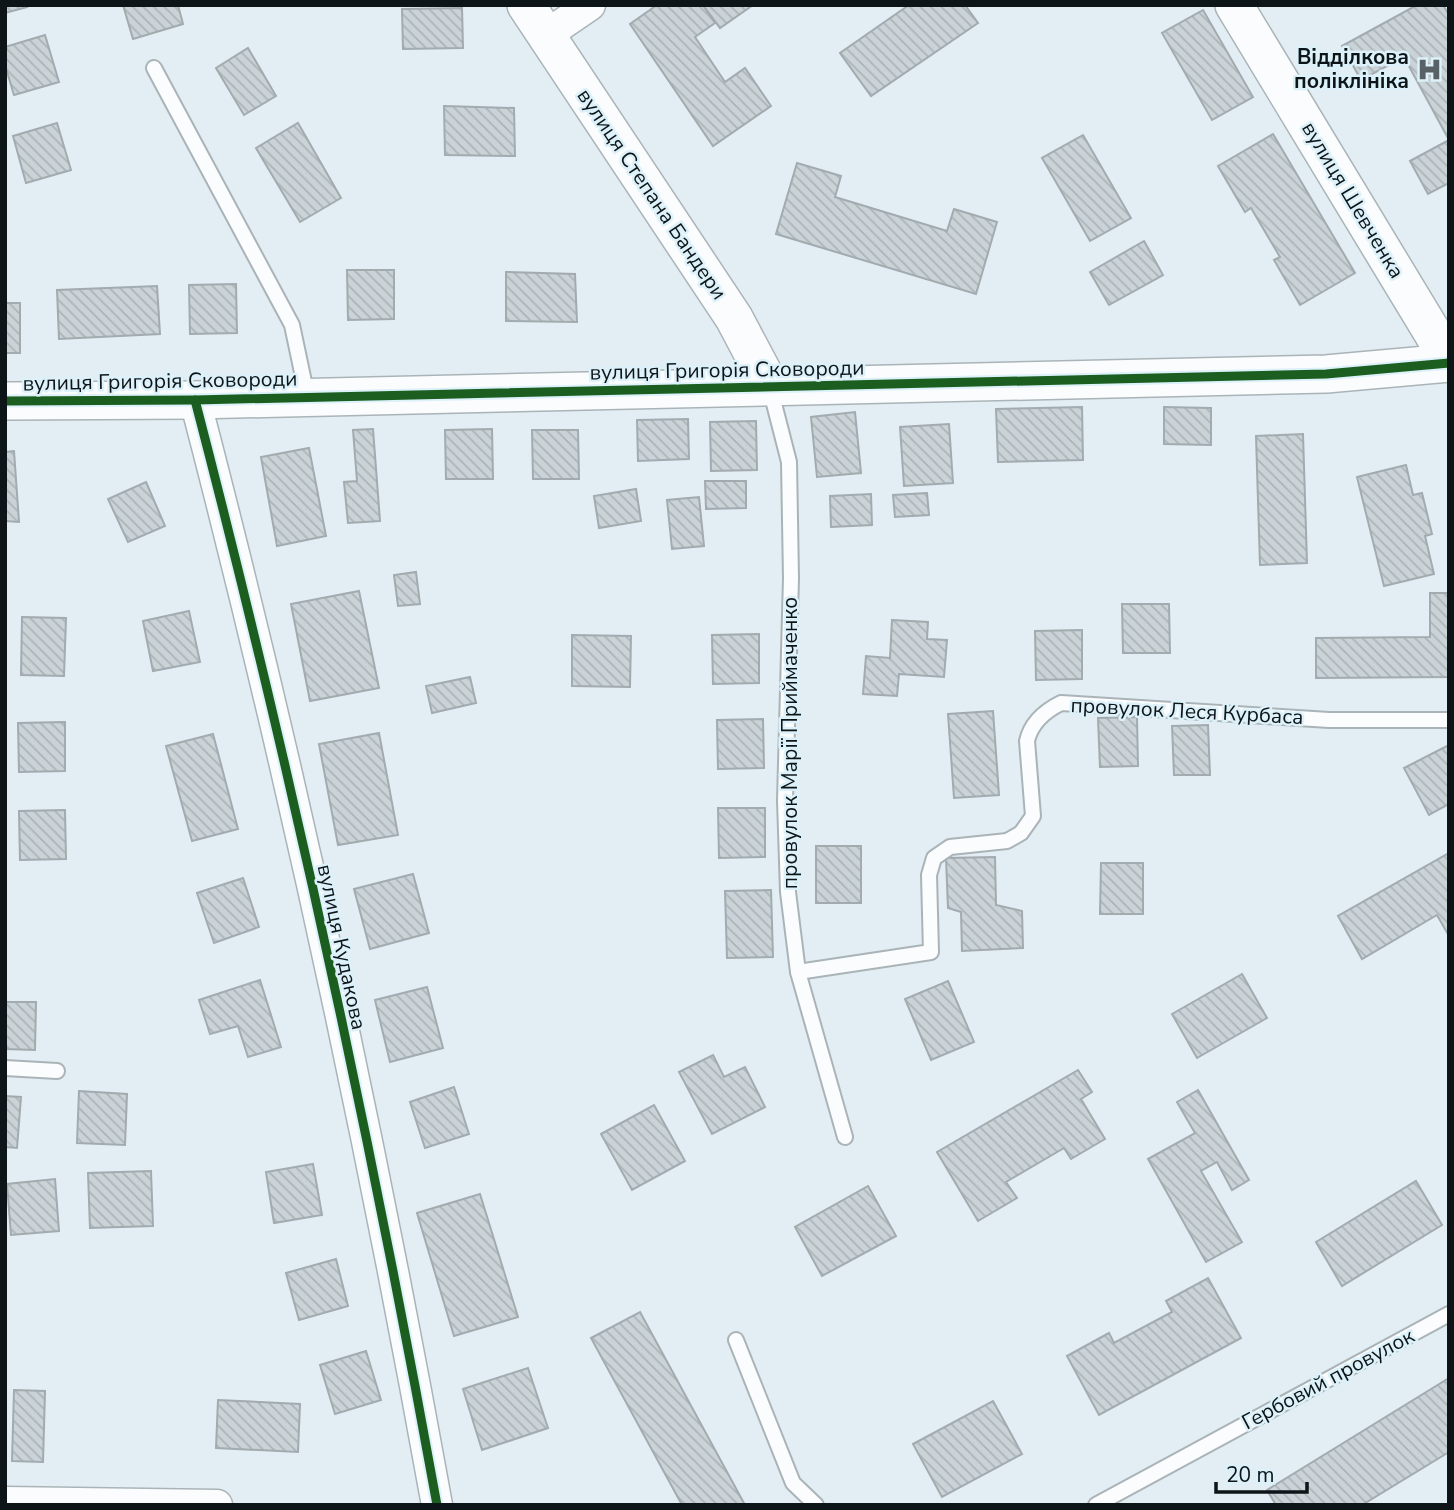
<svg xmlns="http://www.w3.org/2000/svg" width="1454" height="1510" font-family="'Nunito Sans',sans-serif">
	<defs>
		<pattern id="building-back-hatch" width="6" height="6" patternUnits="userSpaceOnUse" patternTransform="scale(1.75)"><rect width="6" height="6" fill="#cad3d7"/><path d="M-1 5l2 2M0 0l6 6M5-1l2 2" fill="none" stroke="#acb4b8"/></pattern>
	</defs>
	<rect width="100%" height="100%" fill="#e2eef3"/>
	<!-- building -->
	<g fill="url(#building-back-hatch)" stroke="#a2abaf" stroke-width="2">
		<path d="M 5,5 L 26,5 L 27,7 L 5,13 Z"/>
		<path d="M 123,5 L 178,5 L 183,24 L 133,39 Z"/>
		<path d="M 657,5 L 703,5 L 715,23 L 695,37 L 725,82 L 745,68 L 771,106 L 713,146 L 630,24 Z"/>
		<path d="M 703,5 L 753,5 L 720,28 Z"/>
		<path d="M 909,5 L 965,5 L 978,23 L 871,96 L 840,53 Z"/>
		<path d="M 1417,5 L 1443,5 L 1449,15 L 1449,140 L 1404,57 L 1361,80 L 1342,46 Z"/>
		<path d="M 462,8 L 463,48 L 403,49 L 402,9 Z"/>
		<path d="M 1203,10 L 1253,97 L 1212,120 L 1162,33 Z"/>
		<path d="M 45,35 L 59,82 L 14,95 L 5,65 L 5,47 Z"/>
		<path d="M 248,48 L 276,96 L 244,115 L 216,68 Z"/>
		<path d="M 444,106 L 514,108 L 515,156 L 445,155 Z"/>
		<path d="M 57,123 L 71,170 L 26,183 L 13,136 Z"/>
		<path d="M 298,123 L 341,198 L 300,222 L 256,148 Z"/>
		<path d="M 1273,134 L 1355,273 L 1300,305 L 1274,260 L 1280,257 L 1251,208 L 1245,212 L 1218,166 Z"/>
		<path d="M 1083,135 L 1131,218 L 1090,241 L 1042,158 Z"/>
		<path d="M 1449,140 L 1449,183 L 1428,194 L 1410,161 Z"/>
		<path d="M 797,163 L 841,176 L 835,197 L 947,231 L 954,209 L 997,222 L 976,294 L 776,234 Z"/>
		<path d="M 1144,241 L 1163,275 L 1109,305 L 1090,272 Z"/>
		<path d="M 347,270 L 394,270 L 394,319 L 348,320 Z"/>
		<path d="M 506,272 L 575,274 L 577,322 L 506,321 Z"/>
		<path d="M 236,284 L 237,333 L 190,334 L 189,285 Z"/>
		<path d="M 157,286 L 160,334 L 59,339 L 57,290 Z"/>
		<rect x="5" y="303" width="15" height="50"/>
		<path d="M 1082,407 L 1083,460 L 998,462 L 996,409 Z"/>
		<path d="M 1164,407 L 1211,408 L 1211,445 L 1164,444 Z"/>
		<path d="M 855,412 L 861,473 L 817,477 L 811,417 Z"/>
		<path d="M 688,419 L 689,459 L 638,461 L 637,420 Z"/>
		<path d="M 756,421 L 757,470 L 711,471 L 710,422 Z"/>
		<path d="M 949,424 L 953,483 L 904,486 L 900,427 Z"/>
		<path d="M 373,429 L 380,521 L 348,523 L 344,482 L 357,481 L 353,430 Z"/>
		<path d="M 492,429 L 493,479 L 446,479 L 445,430 Z"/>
		<path d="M 532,430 L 578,430 L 579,479 L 533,479 Z"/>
		<path d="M 1303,434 L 1307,563 L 1260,565 L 1256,436 Z"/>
		<path d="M 309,448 L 326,536 L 277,546 L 261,457 Z"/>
		<path d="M 14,451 L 19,522 L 5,521 L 5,452 Z"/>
		<path d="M 1406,465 L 1413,495 L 1422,493 L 1432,534 L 1425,536 L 1434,574 L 1384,586 L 1357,477 Z"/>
		<path d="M 705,481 L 746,481 L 746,508 L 706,509 Z"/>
		<path d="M 146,482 L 165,526 L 128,542 L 108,499 Z"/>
		<path d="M 636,489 L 641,521 L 599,528 L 594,496 Z"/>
		<path d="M 927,493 L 929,515 L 895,517 L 893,495 Z"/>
		<path d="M 871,494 L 872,525 L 831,527 L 830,496 Z"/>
		<path d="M 699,497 L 704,546 L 672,549 L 667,500 Z"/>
		<path d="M 416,572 L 420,604 L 398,606 L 394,575 Z"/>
		<path d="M 359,591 L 379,688 L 310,701 L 291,604 Z"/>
		<path d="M 1430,593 L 1449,593 L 1449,677 L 1316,678 L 1316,638 L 1430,637 Z"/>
		<path d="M 1122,604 L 1169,604 L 1170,653 L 1123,653 Z"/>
		<path d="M 189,611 L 200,662 L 153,671 L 143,621 Z"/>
		<path d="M 22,617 L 66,618 L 64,676 L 21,675 Z"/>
		<path d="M 892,620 L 928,622 L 927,639 L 947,640 L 944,677 L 899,674 L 897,696 L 863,694 L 866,656 L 890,658 Z"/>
		<path d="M 1082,630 L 1082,679 L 1036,680 L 1035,631 Z"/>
		<path d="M 759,634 L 759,683 L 713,684 L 712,635 Z"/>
		<path d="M 572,635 L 631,636 L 630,687 L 572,686 Z"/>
		<path d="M 470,677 L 476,703 L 432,713 L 426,686 Z"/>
		<path d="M 993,711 L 999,795 L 954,798 L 948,714 Z"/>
		<path d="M 1137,717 L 1138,766 L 1100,767 L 1098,718 Z"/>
		<path d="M 763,719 L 764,768 L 718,769 L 717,720 Z"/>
		<path d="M 65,722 L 65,771 L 19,772 L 18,723 Z"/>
		<path d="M 1208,725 L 1210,775 L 1174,775 L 1172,726 Z"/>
		<path d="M 379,733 L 398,835 L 338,845 L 319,744 Z"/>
		<path d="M 213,734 L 238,829 L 192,841 L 166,746 Z"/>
		<path d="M 1449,745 L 1449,804 L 1429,815 L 1404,768 Z"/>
		<path d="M 718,808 L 765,808 L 765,857 L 719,858 Z"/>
		<path d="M 65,810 L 66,859 L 20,860 L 19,811 Z"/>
		<rect x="816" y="846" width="45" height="57"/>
		<path d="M 1449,853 L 1449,936 L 1437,915 L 1362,959 L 1338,916 Z"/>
		<path d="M 995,857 L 996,905 L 1022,911 L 1023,948 L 962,951 L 961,912 L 948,908 L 946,858 Z"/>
		<path d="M 1101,863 L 1143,863 L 1143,914 L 1100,914 Z"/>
		<path d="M 413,874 L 429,933 L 370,949 L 354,889 Z"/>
		<path d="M 243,878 L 259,927 L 214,943 L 197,893 Z"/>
		<path d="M 771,890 L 773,957 L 727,958 L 725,891 Z"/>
		<path d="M 1242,974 L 1267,1018 L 1197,1058 L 1172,1014 Z"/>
		<path d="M 260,980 L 281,1047 L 248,1057 L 238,1026 L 210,1034 L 199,1000 Z"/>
		<path d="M 948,981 L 974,1042 L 931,1060 L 905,999 Z"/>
		<path d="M 427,987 L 443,1048 L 390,1062 L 375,1000 Z"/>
		<path d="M 5,1002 L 36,1002 L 35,1050 L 5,1049 Z"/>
		<path d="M 713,1055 L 724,1077 L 745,1067 L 765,1107 L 712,1134 L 679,1072 Z"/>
		<path d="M 1078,1070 L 1092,1092 L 1081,1099 L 1105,1139 L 1071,1159 L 1064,1148 L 1006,1182 L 1017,1198 L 978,1221 L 937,1152 Z"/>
		<path d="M 454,1087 L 469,1134 L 425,1148 L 410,1102 Z"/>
		<path d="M 1198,1090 L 1249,1180 L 1232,1190 L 1217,1162 L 1201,1171 L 1242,1242 L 1206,1262 L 1148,1159 L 1195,1133 L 1177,1102 Z"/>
		<path d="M 79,1091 L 127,1094 L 125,1145 L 77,1143 Z"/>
		<path d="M 5,1096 L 21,1097 L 17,1148 L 5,1147 Z"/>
		<path d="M 654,1105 L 685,1161 L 632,1190 L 601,1134 Z"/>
		<path d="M 313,1164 L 322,1215 L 274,1223 L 266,1172 Z"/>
		<path d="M 151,1171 L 153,1226 L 90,1228 L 88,1173 Z"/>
		<path d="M 55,1179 L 59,1231 L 11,1235 L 7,1184 Z"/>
		<path d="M 1416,1181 L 1442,1225 L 1342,1286 L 1316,1242 Z"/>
		<path d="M 868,1186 L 896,1236 L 822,1276 L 795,1227 Z"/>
		<path d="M 480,1194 L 518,1317 L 454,1336 L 417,1213 Z"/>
		<path d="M 336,1259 L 348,1306 L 299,1320 L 286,1273 Z"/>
		<path d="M 1208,1278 L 1241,1338 L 1099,1415 L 1067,1356 L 1109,1333 L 1114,1343 L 1172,1312 L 1166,1301 Z"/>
		<path d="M 640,1312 L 745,1505 L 682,1505 L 591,1338 Z"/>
		<path d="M 366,1351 L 381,1400 L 335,1414 L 320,1365 Z"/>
		<path d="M 528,1368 L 548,1428 L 482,1450 L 463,1389 Z"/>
		<path d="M 1449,1378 L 1449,1452 L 1362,1505 L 1276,1505 L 1267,1490 Z"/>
		<path d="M 14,1390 L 45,1391 L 43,1462 L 12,1461 Z"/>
		<path d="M 218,1400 L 300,1404 L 298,1452 L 216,1448 Z"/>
		<path d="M 993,1401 L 1022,1454 L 942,1497 L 913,1444 Z"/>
	</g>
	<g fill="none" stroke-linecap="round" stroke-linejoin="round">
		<defs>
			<g id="service">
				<path d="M 154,68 L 292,325 L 307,396"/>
				<path d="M 770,388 L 789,462 L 791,578 L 785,801 L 788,892 L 798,972 L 845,1137"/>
				<path d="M 798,972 L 931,952 L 929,875 L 934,858 L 950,847 L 1007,841 L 1021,833 L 1033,816 L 1027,741 C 1031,723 1045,711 1061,703 L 1329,720 L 1449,720"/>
				<path d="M 5,1068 L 57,1071"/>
				<path d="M 736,1340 L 793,1483 L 816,1505"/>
				<path d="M 1096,1505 L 1449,1314"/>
			</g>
			<g id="minor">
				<path d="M 546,35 L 590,5"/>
				<path d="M 195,400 C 290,764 370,1134 437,1505"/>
				<path d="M 5,1502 L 217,1505"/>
			</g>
			<g id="tertiary">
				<path d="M 526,5 L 734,318 L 770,386"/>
				<path d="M 1234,5 L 1449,360"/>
				<path d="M 5,401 L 195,400 L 1326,374 L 1449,363"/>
			</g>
		</defs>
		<!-- service casing -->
		<use href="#service" stroke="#aab4b8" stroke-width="18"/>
		<!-- minor casing -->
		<use href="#minor" stroke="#aab4b8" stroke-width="33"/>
		<!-- tertiary casing -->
		<use href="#tertiary" stroke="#aab4b8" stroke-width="40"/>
		<!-- service -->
		<use href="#service" stroke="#fbfcfd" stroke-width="14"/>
		<!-- minor -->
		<use href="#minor" stroke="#fbfcfd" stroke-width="30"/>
		<!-- tertiary -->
		<use href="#tertiary" stroke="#fbfcfd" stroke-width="37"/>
		<defs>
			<g id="cycleway">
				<path d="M 195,400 C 290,764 370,1134 437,1505"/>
				<path d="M 5,401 L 195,400 L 1326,374 L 1449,363"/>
			</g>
		</defs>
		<!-- cycleway casing -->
		<use href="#cycleway" stroke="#dcf1f9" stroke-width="13"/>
		<!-- cycleway -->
		<use href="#cycleway" stroke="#1b5e20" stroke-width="9"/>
	</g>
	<!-- icons -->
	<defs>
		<symbol id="hospital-bare" viewBox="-9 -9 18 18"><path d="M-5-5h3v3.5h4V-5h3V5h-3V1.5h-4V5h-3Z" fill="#586165" stroke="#dcf1f9" stroke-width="2.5" paint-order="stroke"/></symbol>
	</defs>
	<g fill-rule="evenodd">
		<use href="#hospital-bare" x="1412" y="52" width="35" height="35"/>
	</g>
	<g text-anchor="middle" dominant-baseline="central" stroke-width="5" stroke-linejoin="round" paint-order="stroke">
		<!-- poi labels -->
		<g font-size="21" font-weight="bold" fill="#0e1518" stroke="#dcf1f9" text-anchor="end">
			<text x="1409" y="57">Відділкова<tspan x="1409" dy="24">поліклініка</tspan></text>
		</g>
		<!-- street labels -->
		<g font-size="21" fill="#0e1518" stroke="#dcf1f9">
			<text transform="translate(652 194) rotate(56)">вулиця Степана Бандери</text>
			<text transform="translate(1353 200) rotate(59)">вулиця Шевченка</text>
			<text transform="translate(727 370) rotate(-1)">вулиця Григорія Сковороди</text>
			<text transform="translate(160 381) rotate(-1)">вулиця Григорія Сковороди</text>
			<text transform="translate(1187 711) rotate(3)">провулок Леся Курбаса</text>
			<text transform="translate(790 743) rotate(-90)">провулок Марії Приймаченко</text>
			<text transform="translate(342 947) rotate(78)">вулиця Кудакова</text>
			<text transform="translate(1328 1379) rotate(-28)">Гербовий провулок</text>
		</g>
	</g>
	<!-- border -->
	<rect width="1454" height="1510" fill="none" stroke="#0e1518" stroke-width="14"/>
	<!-- scale -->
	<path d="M1216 1482v10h91v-10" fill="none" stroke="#0e1518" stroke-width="3.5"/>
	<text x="1226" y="1482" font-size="21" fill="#0e1518" stroke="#dcf1f9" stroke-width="5" paint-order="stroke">20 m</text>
</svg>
